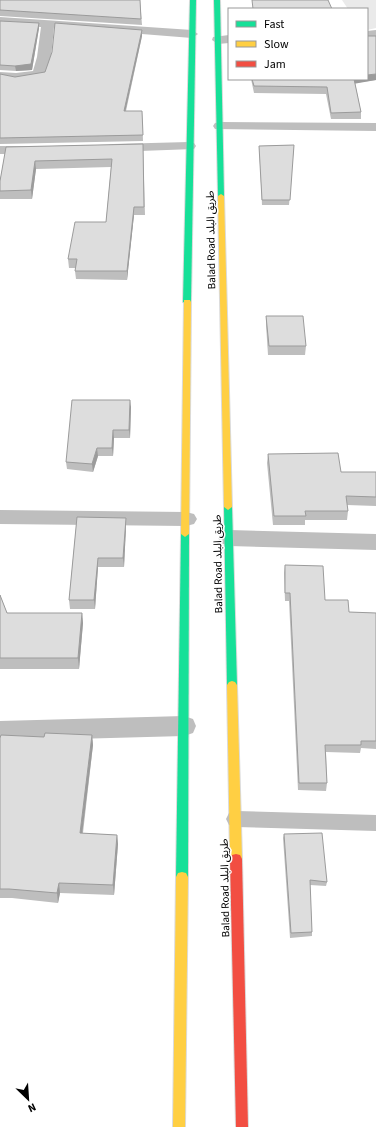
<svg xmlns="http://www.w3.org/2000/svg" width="376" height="1127" font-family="'Source Sans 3','Noto Sans Arabic',sans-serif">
	<rect width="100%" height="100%" fill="#fff"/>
	<!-- green -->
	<path fill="#eaeaea" d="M 342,0 L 376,0 L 376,28 L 367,30 L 367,9 L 348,9 Z"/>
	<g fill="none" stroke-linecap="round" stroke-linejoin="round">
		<defs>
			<g id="fast">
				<path d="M 190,0 L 196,0 L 191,302 L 187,304 L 183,302 Z"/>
				<path d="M 214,0 L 220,0 L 224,196 L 221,198 L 218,196 Z"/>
				<path d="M 228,504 L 232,507 L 237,685 L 235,688 L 232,689 L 229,688 L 227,685 L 224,507 Z"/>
				<path d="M 185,531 L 189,534 L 188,877 L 186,881 L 182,882 L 178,881 L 176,877 L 181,534 Z"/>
			</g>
			<g id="slow">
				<path d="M 221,194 L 224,196 L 232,507 L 228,510 L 224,507 L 218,196 Z"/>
				<path d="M 184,300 L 190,300 L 191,302 L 189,534 L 185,537 L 181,534 Z"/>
				<path d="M 232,681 L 235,682 L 237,685 L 242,859 L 240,863 L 236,864 L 232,863 L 230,859 L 227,685 L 229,682 Z"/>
				<path d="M 182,872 L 186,873 L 188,877 L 185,1127 L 173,1127 L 176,877 L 178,873 Z"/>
			</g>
			<path id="jam" d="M 236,854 L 240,855 L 242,859 L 248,1127 L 236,1127 L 230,859 L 232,855 Z"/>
		</defs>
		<!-- fast casing -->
		<use href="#fast" stroke="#dbdbdb" stroke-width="2"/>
		<!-- slow casing -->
		<use href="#slow" stroke="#dbdbdb" stroke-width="2"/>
		<!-- jam casing -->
		<use href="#jam" stroke="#dbdbdb" stroke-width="2"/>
		<!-- lane -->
		<path fill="#bebebe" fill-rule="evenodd" d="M 236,811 L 376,815 L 376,831 L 236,827 L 229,825 L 226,819 L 229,813 Z"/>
		<!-- street -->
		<g fill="#bebebe" fill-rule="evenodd">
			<path d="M 0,17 L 192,30 L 198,34 L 192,38 L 54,27 L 51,57 L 44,77 L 16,81 L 0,80 L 0,72 L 16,73 L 33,71 L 37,57 L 41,27 L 0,25 Z"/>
			<path d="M 376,30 L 376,38 L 367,39 L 367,31 Z"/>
			<path d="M 229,35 L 229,43 L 218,44 L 212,40 L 213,37 Z"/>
			<path d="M 220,122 L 376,123 L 376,131 L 215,129 L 213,126 L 215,123 Z"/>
			<path d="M 189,142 L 194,143 L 196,146 L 194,149 L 113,152 L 108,151 L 106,148 L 108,145 L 113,144 Z"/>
			<path d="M 0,146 L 35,146 L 40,147 L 42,150 L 40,153 L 35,154 L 0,154 Z"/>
			<path d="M 0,510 L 186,512 L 194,514 L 197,519 L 194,524 L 186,526 L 0,524 Z"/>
			<path d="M 229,530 L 376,534 L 376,550 L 229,546 L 221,543 L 218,538 L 221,533 Z"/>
			<path d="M 184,716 L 193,719 L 196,726 L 193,733 L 184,736 L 0,741 L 0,721 Z"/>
		</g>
		<!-- fast -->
		<use href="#fast" fill="#16e098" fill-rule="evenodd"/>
		<!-- slow -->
		<use href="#slow" fill="#ffcf43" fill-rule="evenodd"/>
		<!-- jam -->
		<use href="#jam" fill="#f24e42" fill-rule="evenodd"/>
	</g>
	<!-- wall -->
	<g fill="#bebebe">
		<path d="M 0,0 L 140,0 L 142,25 L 0,16 Z"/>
		<path d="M 0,21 L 39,28 L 32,70 L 16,71 L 0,70 L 0,71 Z"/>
		<path d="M 142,30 L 142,36 L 126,111 L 142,111 L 143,141 L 0,144 L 0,74 L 15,77 L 45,72 Z"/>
		<path d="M 376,36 L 376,80 L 355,83 L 361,112 L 361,119 L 331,119 L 326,94 L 254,93 L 251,79 L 367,79 Z"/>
		<path d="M 143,144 L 145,215 L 134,215 L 127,280 L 76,279 L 75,271 L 76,268 L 69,268 L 68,259 L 106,222 L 111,167 L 36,169 L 32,199 L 0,199 L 0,181 L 6,147 Z"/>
		<path d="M 294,145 L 289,205 L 262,205 L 259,146 Z"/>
		<path d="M 266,316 L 306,346 L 305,355 L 268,355 L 266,325 Z"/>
		<path d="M 131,407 L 130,438 L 114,438 L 113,456 L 98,456 L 93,472 L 67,469 L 66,462 Z"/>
		<path d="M 268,454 L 341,472 L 376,472 L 376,506 L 347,505 L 348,511 L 347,520 L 305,520 L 305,525 L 273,525 L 267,463 Z"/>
		<path d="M 77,517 L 126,518 L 126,527 L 124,567 L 98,567 L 95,609 L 70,609 L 69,600 Z"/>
		<path d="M 285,565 L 325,600 L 349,612 L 376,613 L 376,749 L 361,748 L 360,753 L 326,752 L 327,783 L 326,791 L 298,790 L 289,601 L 285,601 L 284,573 Z"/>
		<path d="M 0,595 L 7,613 L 82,613 L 83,623 L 79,669 L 0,669 Z"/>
		<path d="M 92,735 L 93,745 L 83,833 L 117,835 L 118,844 L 114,895 L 60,893 L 58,903 L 12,898 L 0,898 L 0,738 L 44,737 Z"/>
		<path d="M 284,834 L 327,882 L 326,886 L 310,885 L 312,932 L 312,936 L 290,938 L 283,838 Z"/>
	</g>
	<!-- shaded-wall -->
	<g fill="#9b9b9b">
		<path d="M 39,23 L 39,28 L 32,70 L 16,71 L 15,66 Z"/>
		<path d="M 142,30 L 142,36 L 124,117 L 124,111 Z"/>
		<path d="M 376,74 L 376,80 L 353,84 L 353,79 L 367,79 L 367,75 Z"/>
		<path d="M 35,161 L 36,169 L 32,199 L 31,190 Z"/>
		<path d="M 134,207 L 134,215 L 127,280 L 127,271 Z"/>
		<path d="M 130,400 L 131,407 L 130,438 L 129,430 Z"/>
		<path d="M 113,430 L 114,438 L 113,456 L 112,448 Z"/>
		<path d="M 97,448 L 98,456 L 93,472 L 92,464 Z"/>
		<path d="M 126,518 L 126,527 L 124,567 L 123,558 Z"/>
		<path d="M 98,558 L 98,567 L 95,609 L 94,600 Z"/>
		<path d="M 82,613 L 83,623 L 79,669 L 78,658 Z"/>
		<path d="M 92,735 L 93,745 L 81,843 L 80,833 Z"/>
		<path d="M 117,835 L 118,844 L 114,895 L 113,885 Z"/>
		<path d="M 59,883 L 60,893 L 58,903 L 57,893 Z"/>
	</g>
	<!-- building -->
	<g fill="#ddd" stroke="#9b9b9b">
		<path d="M 0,0 L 140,0 L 141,19 L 0,10 Z"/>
		<path d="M 252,0 L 328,0 L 332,9 L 253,9 Z"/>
		<path d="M 0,21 L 39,23 L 31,64 L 15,66 L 0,65 Z"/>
		<path d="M 55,23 L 142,30 L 124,111 L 142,111 L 143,135 L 0,138 L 0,74 L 15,77 L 45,72 L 52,52 Z"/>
		<path d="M 367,36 L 376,36 L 376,74 L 367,75 Z"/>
		<path d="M 252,79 L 354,79 L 361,112 L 331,113 L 327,87 L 254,86 Z"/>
		<path d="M 143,144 L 144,207 L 134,207 L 127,271 L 75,271 L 77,259 L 68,259 L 75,222 L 106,222 L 112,159 L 35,161 L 31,190 L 0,191 L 0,181 L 6,147 Z"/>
		<path d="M 294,145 L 290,200 L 262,200 L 259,146 Z"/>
		<path d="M 266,316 L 303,316 L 306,346 L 269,346 Z"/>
		<path d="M 72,400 L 130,400 L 129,430 L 113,430 L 112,448 L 97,448 L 92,464 L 66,462 Z"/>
		<path d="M 338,453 L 341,472 L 376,472 L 376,497 L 346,496 L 348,511 L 305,511 L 306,516 L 274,516 L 268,454 Z"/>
		<path d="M 77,517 L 126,518 L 123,558 L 98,558 L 94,600 L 69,600 Z"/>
		<path d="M 285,565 L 323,566 L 325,600 L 348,600 L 349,612 L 376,613 L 376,741 L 361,741 L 361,745 L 325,745 L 327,783 L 299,783 L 290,593 L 285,593 Z"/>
		<path d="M 0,595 L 7,613 L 82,613 L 78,658 L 0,658 Z"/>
		<path d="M 45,733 L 92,735 L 80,833 L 117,835 L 113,885 L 59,883 L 57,893 L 9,889 L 0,889 L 0,738 L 1,735 L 44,737 Z"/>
		<path d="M 322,833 L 327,882 L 310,880 L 312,932 L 291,933 L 284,834 Z"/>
	</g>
	<g text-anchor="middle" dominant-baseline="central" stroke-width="3" stroke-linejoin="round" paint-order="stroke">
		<!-- street labels -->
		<g font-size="11" fill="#000" stroke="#fff">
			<text transform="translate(211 240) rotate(-91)">Balad Road طريق البلد</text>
			<text transform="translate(218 564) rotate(-91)">Balad Road طريق البلد</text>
			<text transform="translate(225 888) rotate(-91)">Balad Road طريق البلد</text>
		</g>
	</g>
	<!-- legend -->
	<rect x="228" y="8" width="140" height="72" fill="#ffffff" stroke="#999999"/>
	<rect x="236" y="21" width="20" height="6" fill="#16e098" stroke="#999999"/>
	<text x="264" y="28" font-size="12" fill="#000000">Fast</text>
	<rect x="236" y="41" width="20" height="6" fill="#ffcf43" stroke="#999999"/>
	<text x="264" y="48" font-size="12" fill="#000000">Slow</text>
	<rect x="236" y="61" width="20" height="6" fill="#f24e42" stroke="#999999"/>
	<text x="264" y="68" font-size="12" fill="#000000">Jam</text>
	<!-- north arrow -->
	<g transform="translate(28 1099) rotate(155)" stroke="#ffffff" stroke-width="3" paint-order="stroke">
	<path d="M0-3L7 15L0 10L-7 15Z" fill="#000000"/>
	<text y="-6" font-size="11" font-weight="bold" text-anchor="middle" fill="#000000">N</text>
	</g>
</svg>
